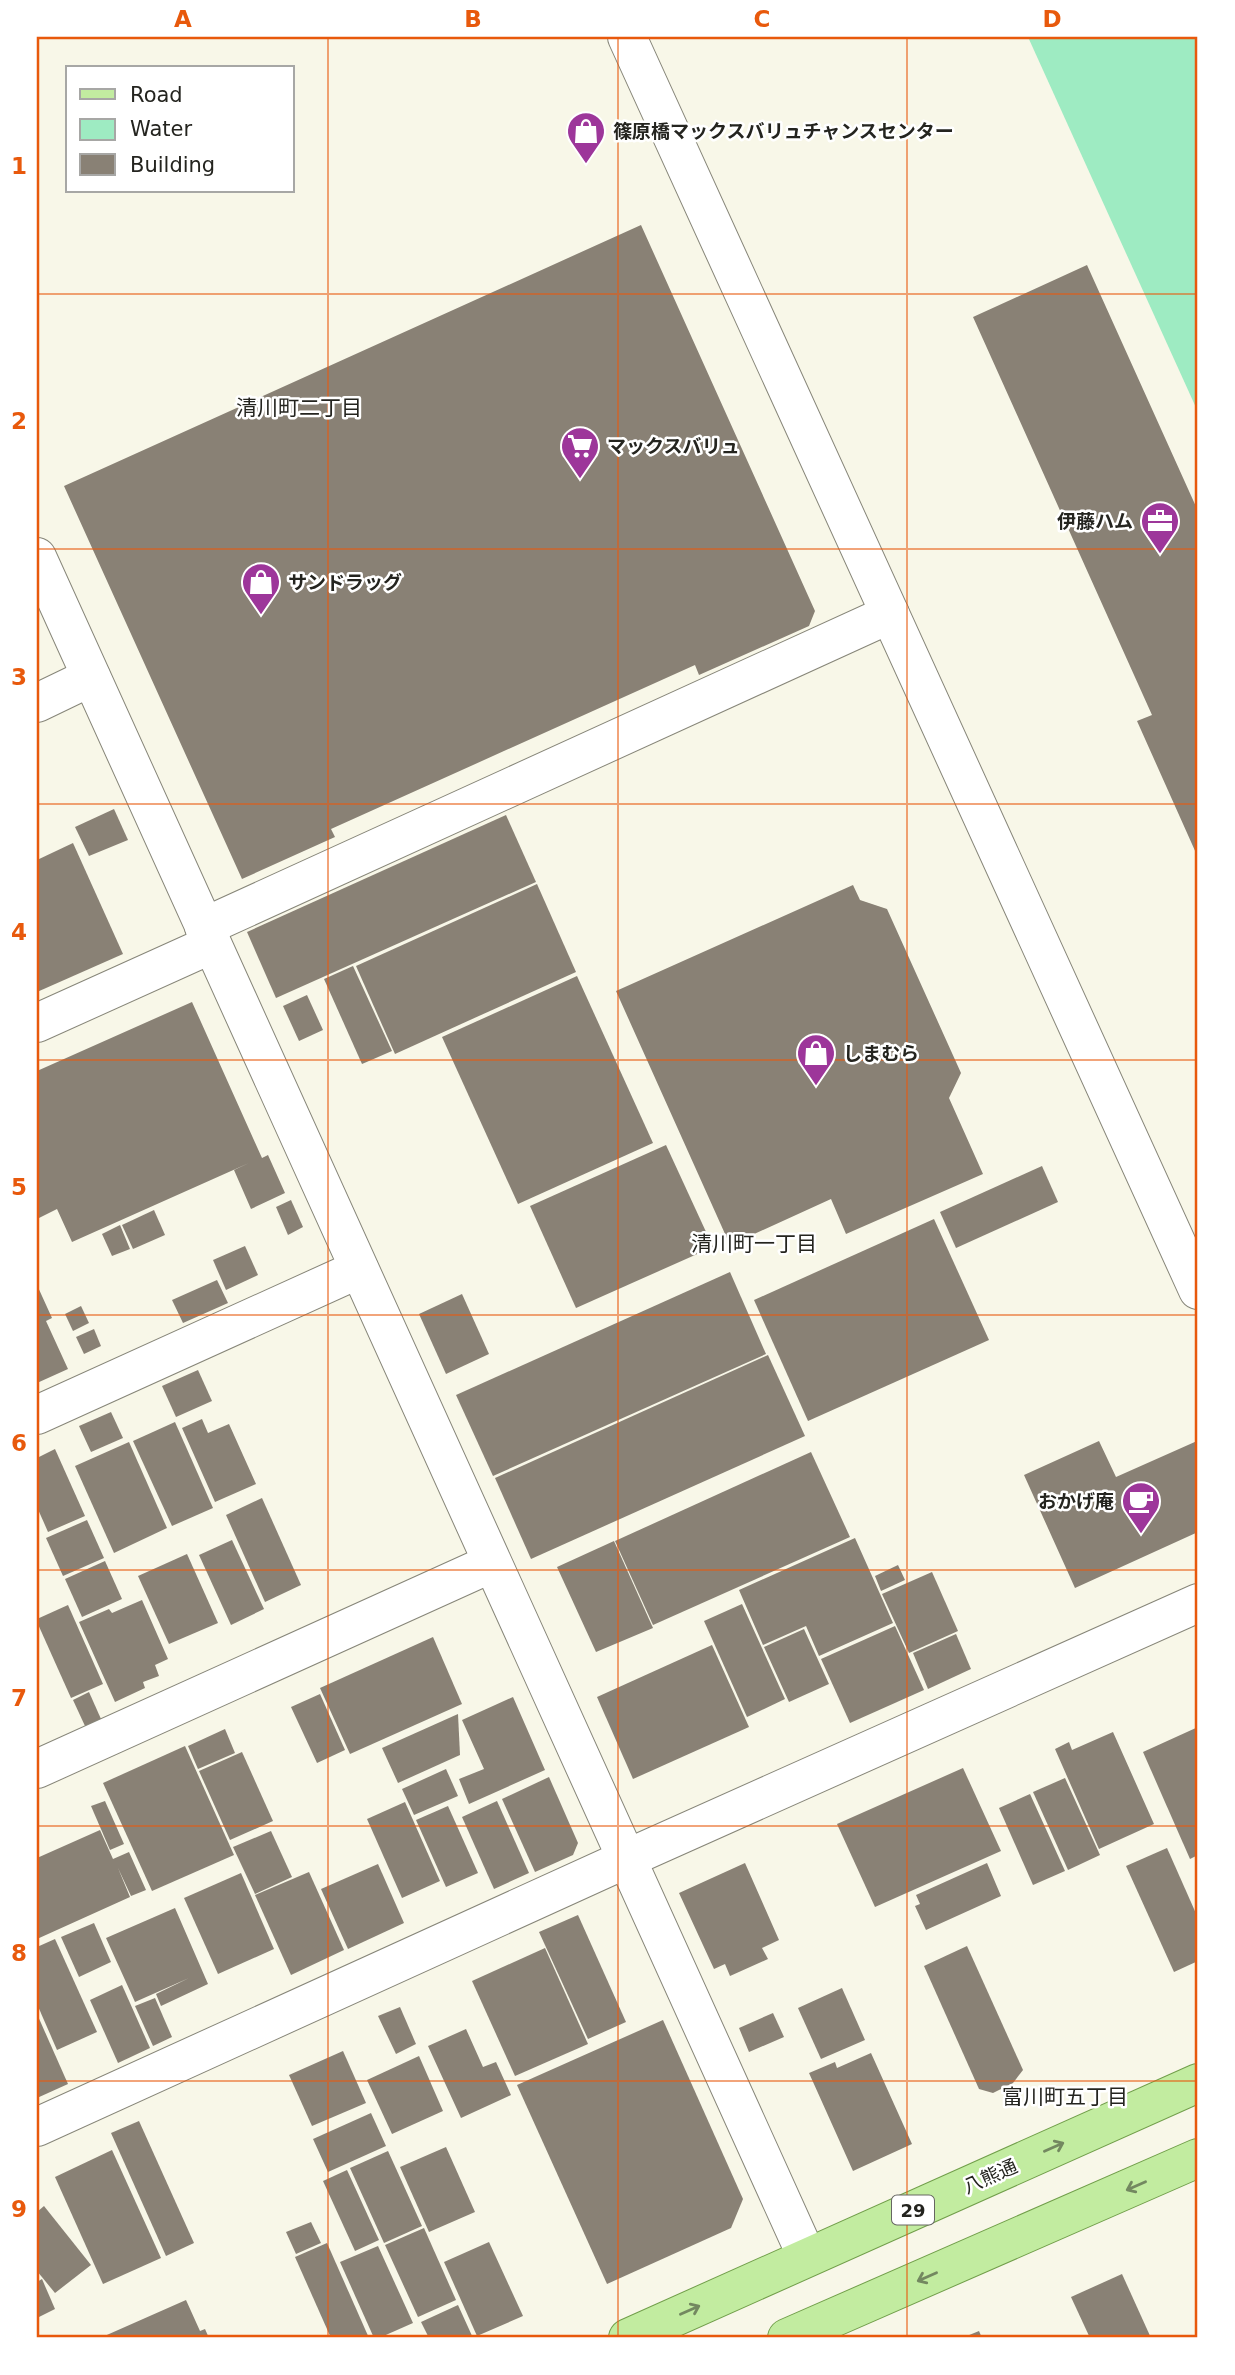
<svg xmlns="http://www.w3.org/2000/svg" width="1235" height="2375" font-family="'DejaVu Sans','Noto Sans JP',sans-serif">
	<rect width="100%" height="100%" fill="#f8f7e8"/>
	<!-- water -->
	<path fill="#9eebc2" d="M 1028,37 L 1198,37 L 1198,412 Z"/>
	<!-- building -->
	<g fill="#898175">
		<path d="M 641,225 L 815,611 L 809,626 L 699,675 L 695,665 L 331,829 L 335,837 L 242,879 L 64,486 Z"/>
		<path d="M 1087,265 L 1198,511 L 1198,852 L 1196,853 L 1137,721 L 1152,715 L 973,317 Z"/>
		<path d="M 114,809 L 128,840 L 89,856 L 75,827 Z"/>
		<path d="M 506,815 L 536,882 L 276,998 L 247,932 Z"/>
		<path d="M 73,843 L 123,954 L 37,992 L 37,860 Z"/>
		<path d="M 537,884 L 576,972 L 395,1054 L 356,966 Z"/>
		<path d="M 853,885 L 860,900 L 887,909 L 961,1073 L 949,1098 L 983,1174 L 846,1234 L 831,1199 L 730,1245 L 616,991 Z"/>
		<path d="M 353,966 L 392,1051 L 362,1064 L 324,979 Z"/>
		<path d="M 577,976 L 653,1143 L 518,1204 L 442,1037 Z"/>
		<path d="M 307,995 L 323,1030 L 299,1041 L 283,1006 Z"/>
		<path d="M 192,1002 L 262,1158 L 268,1155 L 285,1193 L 251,1209 L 234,1170 L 249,1163 L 72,1242 L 57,1209 L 37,1219 L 37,1071 Z"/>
		<path d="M 666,1145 L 713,1247 L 576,1308 L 530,1206 Z"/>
		<path d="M 1042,1166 L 1058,1202 L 956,1248 L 940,1212 Z"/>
		<path d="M 291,1200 L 303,1227 L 288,1235 L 276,1207 Z"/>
		<path d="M 154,1210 L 165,1235 L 133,1249 L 122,1225 Z"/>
		<path d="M 934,1219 L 989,1340 L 808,1421 L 754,1300 Z"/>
		<path d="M 120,1225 L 130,1249 L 112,1256 L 102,1234 Z"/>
		<path d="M 245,1246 L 258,1275 L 226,1290 L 213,1260 Z"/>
		<path d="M 730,1272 L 766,1354 L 493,1476 L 456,1395 Z"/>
		<path d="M 217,1280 L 228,1303 L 183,1323 L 172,1300 Z"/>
		<path d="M 37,1285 L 52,1318 L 46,1321 L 68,1369 L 37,1383 Z"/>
		<path d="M 462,1294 L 489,1354 L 446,1374 L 419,1314 Z"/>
		<path d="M 81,1306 L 89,1323 L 73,1331 L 65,1314 Z"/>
		<path d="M 94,1329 L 101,1346 L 84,1354 L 76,1337 Z"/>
		<path d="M 768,1355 L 805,1436 L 531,1559 L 495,1478 Z"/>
		<path d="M 198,1370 L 212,1401 L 176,1417 L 162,1386 Z"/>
		<path d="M 111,1412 L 123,1438 L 91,1452 L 79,1426 Z"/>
		<path d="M 202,1419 L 208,1433 L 229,1424 L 256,1484 L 215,1502 L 182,1428 Z"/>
		<path d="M 175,1422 L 213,1508 L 172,1526 L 133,1441 Z"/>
		<path d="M 1099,1441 L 1116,1477 L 1197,1441 L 1198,1532 L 1075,1588 L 1024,1475 Z"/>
		<path d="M 129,1442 L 167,1528 L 114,1553 L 75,1466 Z"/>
		<path d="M 55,1449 L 85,1516 L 48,1532 L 37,1507 L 37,1458 Z"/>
		<path d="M 811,1452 L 850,1537 L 653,1625 L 615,1541 Z"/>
		<path d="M 262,1498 L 301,1585 L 265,1602 L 226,1515 Z"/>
		<path d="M 87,1520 L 104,1558 L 63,1576 L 46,1538 Z"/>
		<path d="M 855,1538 L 893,1623 L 819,1656 L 806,1626 L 763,1645 L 739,1590 Z"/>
		<path d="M 232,1540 L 264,1609 L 231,1625 L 199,1555 Z"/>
		<path d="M 614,1541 L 653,1628 L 596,1652 L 557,1567 Z"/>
		<path d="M 187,1554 L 218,1623 L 169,1644 L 138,1576 Z"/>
		<path d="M 105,1561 L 122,1599 L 82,1617 L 65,1579 Z"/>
		<path d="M 898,1565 L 905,1580 L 881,1591 L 875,1576 Z"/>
		<path d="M 932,1572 L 958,1631 L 909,1653 L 882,1594 Z"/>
		<path d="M 142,1600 L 168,1659 L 155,1665 L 159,1676 L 143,1682 L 145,1688 L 115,1702 L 79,1622 L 109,1609 L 112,1613 Z"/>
		<path d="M 742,1604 L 785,1699 L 747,1717 L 704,1621 Z"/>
		<path d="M 68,1605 L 103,1684 L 71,1698 L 37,1622 L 37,1619 Z"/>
		<path d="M 895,1626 L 924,1690 L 850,1723 L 821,1659 Z"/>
		<path d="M 804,1629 L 829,1684 L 789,1702 L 764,1647 Z"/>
		<path d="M 956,1634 L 971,1669 L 928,1689 L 913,1653 Z"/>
		<path d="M 433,1637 L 462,1704 L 350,1754 L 320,1688 Z"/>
		<path d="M 712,1645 L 749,1727 L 633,1779 L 597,1697 Z"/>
		<path d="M 89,1692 L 101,1719 L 85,1726 L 73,1700 Z"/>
		<path d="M 320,1694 L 345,1750 L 317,1763 L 291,1707 Z"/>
		<path d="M 513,1697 L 545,1770 L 469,1804 L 459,1779 L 484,1769 L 462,1720 Z"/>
		<path d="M 458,1714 L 460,1755 L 398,1783 L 382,1748 Z"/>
		<path d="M 1198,1727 L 1198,1855 L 1190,1859 L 1143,1752 Z"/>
		<path d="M 225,1729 L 235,1753 L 198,1769 L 188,1746 Z"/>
		<path d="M 1113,1732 L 1154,1824 L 1099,1849 L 1055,1749 L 1069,1742 L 1072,1750 Z"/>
		<path d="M 185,1746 L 234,1855 L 152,1891 L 103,1783 Z"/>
		<path d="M 242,1752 L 273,1821 L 230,1840 L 199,1771 Z"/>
		<path d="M 963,1768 L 1001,1851 L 875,1907 L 837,1824 Z"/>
		<path d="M 446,1769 L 458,1796 L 414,1815 L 402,1789 Z"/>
		<path d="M 549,1777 L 578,1843 L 573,1855 L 535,1872 L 502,1799 Z"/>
		<path d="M 1065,1778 L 1100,1855 L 1068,1870 L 1033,1792 Z"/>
		<path d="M 1030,1794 L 1065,1871 L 1033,1885 L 999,1808 Z"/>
		<path d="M 105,1801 L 124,1844 L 110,1850 L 91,1806 Z"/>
		<path d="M 497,1801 L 529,1873 L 494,1889 L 462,1817 Z"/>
		<path d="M 405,1802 L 440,1881 L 402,1898 L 367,1819 Z"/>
		<path d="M 448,1806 L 478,1873 L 446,1887 L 416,1820 Z"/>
		<path d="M 100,1830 L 113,1859 L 129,1852 L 146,1890 L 131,1896 L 118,1868 L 130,1897 L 37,1939 L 37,1858 Z"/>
		<path d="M 271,1831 L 292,1877 L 255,1894 L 233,1847 Z"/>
		<path d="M 1167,1848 L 1198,1918 L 1198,1961 L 1174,1972 L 1126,1866 Z"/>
		<path d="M 745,1863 L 779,1940 L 762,1948 L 768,1959 L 730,1976 L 725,1964 L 714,1969 L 679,1893 Z"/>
		<path d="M 987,1863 L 1001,1896 L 926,1930 L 915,1906 L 920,1904 L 916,1895 Z"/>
		<path d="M 378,1864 L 404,1923 L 348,1949 L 321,1889 Z"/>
		<path d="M 309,1872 L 344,1950 L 291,1975 L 255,1895 Z"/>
		<path d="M 241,1873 L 274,1949 L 218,1974 L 184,1898 Z"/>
		<path d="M 175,1908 L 208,1984 L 161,2006 L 156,1994 L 189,1978 L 135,2002 L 106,1938 Z"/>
		<path d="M 578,1915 L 626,2022 L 588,2039 L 539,1932 Z"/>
		<path d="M 94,1923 L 111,1962 L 79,1977 L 61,1937 Z"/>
		<path d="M 55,1939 L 97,2032 L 57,2050 L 37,2004 L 37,1947 Z"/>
		<path d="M 967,1946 L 1023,2070 L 1013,2083 L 993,2093 L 979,2089 L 924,1966 Z"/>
		<path d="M 545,1948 L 588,2044 L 515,2076 L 472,1981 Z"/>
		<path d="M 122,1985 L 150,2048 L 118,2063 L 90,2000 Z"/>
		<path d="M 842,1988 L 865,2040 L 821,2059 L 798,2008 Z"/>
		<path d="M 155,1998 L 172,2037 L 153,2046 L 135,2006 Z"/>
		<path d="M 400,2007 L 416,2044 L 396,2054 L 378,2016 Z"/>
		<path d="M 773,2013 L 784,2037 L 749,2052 L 739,2028 Z"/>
		<path d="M 37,2014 L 68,2084 L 37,2098 Z"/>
		<path d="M 663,2020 L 743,2199 L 731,2228 L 607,2284 L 517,2085 Z"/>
		<path d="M 466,2029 L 483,2067 L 496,2062 L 511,2095 L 461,2118 L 428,2046 Z"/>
		<path d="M 343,2051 L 366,2103 L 312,2126 L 289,2075 Z"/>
		<path d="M 871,2053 L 912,2144 L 853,2171 L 809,2073 L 835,2062 L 837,2068 Z"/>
		<path d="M 419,2056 L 443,2111 L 392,2134 L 367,2080 Z"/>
		<path d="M 371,2113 L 386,2146 L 328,2172 L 313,2139 Z"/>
		<path d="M 139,2121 L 194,2243 L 166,2256 L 111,2133 Z"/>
		<path d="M 446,2147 L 475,2212 L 429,2232 L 400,2167 Z"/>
		<path d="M 112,2150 L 161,2258 L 103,2284 L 55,2177 Z"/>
		<path d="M 388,2151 L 422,2226 L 384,2243 L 350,2168 Z"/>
		<path d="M 347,2170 L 379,2240 L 355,2251 L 323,2181 Z"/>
		<path d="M 44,2206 L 91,2265 L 55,2293 L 37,2271 L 37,2212 Z"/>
		<path d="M 311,2222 L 321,2243 L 296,2254 L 286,2232 Z"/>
		<path d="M 424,2228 L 456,2300 L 418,2317 L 385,2245 Z"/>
		<path d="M 489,2242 L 523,2316 L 477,2336 L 444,2262 Z"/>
		<path d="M 327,2243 L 369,2338 L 331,2338 L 295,2257 Z"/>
		<path d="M 378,2246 L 413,2323 L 379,2338 L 374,2338 L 340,2262 Z"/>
		<path d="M 1122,2274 L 1151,2338 L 1090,2338 L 1071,2297 Z"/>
		<path d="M 42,2279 L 55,2309 L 37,2318 L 37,2282 Z"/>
		<path d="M 186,2300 L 200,2331 L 205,2329 L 209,2338 L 100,2338 Z"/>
		<path d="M 458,2305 L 473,2338 L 429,2338 L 421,2322 Z"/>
		<path d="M 979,2331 L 982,2338 L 962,2338 Z"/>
	</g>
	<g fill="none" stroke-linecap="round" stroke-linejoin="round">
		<defs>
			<g id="street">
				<path d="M 37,557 L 807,2257"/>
				<path d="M 37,703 L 91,677"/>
				<path d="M 204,927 L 890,614"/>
				<path d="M 37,1023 L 212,944"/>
				<path d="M 37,1415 L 359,1269"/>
				<path d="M 37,1769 L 492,1563"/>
				<path d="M 37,2127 L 626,1859 L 1198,1603"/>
			</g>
			<path id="secondary" d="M 627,37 L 1198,1290"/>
			<g id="primary">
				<path d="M 628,2338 L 1198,2083"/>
				<path d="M 787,2338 L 1198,2158"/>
			</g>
		</defs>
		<!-- street casing -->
		<use href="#street" stroke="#878679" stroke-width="40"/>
		<!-- secondary casing -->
		<use href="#secondary" stroke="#878679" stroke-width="40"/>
		<!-- primary casing -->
		<use href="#primary" stroke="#719e4a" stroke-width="40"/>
		<!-- street -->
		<use href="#street" stroke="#fff" stroke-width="38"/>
		<!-- secondary -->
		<use href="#secondary" stroke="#fff" stroke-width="38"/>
		<!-- primary -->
		<use href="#primary" stroke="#c2eca0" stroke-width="38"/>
	</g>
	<!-- one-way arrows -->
	<defs><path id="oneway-shaft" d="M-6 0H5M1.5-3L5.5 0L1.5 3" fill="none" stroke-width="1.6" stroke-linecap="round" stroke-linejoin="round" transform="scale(1.75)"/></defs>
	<g stroke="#738860">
		<use href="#oneway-shaft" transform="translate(1054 2147) rotate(-24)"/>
		<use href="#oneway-shaft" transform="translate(1136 2186) rotate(156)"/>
		<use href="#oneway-shaft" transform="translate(927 2277) rotate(156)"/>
		<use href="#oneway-shaft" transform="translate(690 2310) rotate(-24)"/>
	</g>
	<!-- grid -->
	<path fill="none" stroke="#e8590c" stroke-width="2" stroke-opacity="0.55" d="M 328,37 L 328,2338M 618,37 L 618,2338M 907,37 L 907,2338M 37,294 L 1198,294M 37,549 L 1198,549M 37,804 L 1198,804M 37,1060 L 1198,1060M 37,1315 L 1198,1315M 37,1570 L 1198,1570M 37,1826 L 1198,1826M 37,2081 L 1198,2081"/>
	<!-- icons -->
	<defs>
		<symbol id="shop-pin" viewBox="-11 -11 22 30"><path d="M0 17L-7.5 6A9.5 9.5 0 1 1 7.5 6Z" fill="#9d369a" stroke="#fff"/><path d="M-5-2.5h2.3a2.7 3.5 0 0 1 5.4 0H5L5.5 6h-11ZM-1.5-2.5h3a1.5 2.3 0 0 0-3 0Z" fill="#fff"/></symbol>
		<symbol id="supermarket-pin" viewBox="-11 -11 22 30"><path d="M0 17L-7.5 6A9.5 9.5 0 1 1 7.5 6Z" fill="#9d369a" stroke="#fff"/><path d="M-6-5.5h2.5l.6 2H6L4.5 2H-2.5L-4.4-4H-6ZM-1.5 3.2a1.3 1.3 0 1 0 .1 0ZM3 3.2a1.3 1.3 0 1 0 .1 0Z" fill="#fff"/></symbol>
		<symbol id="office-pin" viewBox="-11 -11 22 30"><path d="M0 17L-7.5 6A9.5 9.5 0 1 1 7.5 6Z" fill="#9d369a" stroke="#fff"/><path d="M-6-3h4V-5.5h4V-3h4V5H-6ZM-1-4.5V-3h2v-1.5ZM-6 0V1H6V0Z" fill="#fff"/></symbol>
		<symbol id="cafe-pin" viewBox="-11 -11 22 30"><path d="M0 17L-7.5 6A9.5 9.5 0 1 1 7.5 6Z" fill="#9d369a" stroke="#fff"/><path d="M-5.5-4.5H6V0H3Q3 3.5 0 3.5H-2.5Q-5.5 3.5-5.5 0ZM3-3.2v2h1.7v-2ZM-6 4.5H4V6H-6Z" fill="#fff"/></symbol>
	</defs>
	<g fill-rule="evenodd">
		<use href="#shop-pin" x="564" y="109" width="44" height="60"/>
		<use href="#supermarket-pin" x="558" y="424" width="44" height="60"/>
		<use href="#office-pin" x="1138" y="499" width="44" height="60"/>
		<use href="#shop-pin" x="239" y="560" width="44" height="60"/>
		<use href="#shop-pin" x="794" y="1031" width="44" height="60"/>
		<use href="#cafe-pin" x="1119" y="1479" width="44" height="60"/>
	</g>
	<g text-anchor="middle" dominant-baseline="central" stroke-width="5" stroke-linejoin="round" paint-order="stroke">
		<!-- shield labels -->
		<rect fill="#fff" stroke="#666662" stroke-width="2" x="892" y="2195.5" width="42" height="29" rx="5"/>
		<g font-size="18" font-weight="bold" fill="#24241f">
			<text x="913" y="2210">29</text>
		</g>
		<!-- poi labels -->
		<g font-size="19" font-weight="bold" fill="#24241f" stroke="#fff" text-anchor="start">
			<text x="613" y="131">篠原橋マックスバリュチャンスセンター</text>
			<text x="607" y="446">マックスバリュ</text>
			<text x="1133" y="521" text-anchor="end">伊藤ハム</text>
			<text x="288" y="582">サンドラッグ</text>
			<text x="843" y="1053">しまむら</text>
			<text x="1114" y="1501" text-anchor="end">おかげ庵</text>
		</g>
		<!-- street labels -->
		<g font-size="19" fill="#24241f" stroke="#fff">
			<text transform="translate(990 2176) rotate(-24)">八熊通</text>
		</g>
		<!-- neighbourhood labels -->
		<g font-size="21" fill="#24241f" stroke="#fff">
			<text x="299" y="408">清川町二丁目</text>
			<text x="754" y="1244">清川町一丁目</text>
			<text x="1065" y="2097">富川町五丁目</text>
		</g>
	</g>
	<!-- border -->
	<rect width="1235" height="2375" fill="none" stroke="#ffffff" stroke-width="77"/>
	<!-- legend -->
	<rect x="66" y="66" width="228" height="126" fill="#ffffff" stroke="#a7a7a5" stroke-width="2"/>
	<rect x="80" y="89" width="35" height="10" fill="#c2eca0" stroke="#a7a7a5" stroke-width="2"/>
	<text x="130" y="102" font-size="21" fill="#24241f">Road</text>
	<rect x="80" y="119" width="35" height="21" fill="#9eebc2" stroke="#a7a7a5" stroke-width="2"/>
	<text x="130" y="136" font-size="21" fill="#24241f">Water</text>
	<rect x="80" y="154" width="35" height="21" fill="#898175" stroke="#a7a7a5" stroke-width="2"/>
	<text x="130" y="172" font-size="21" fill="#24241f">Building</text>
	<rect x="38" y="38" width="1158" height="2298" fill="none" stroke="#e8590c" stroke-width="2.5"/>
	<g font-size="23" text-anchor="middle" font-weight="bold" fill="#e8590c">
		<text x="183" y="27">A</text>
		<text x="473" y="27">B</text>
		<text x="762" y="27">C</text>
		<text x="1052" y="27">D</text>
		<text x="19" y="174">1</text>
		<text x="19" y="429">2</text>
		<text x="19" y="685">3</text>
		<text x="19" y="940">4</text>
		<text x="19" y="1195">5</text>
		<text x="19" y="1451">6</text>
		<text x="19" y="1706">7</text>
		<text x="19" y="1961">8</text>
		<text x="19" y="2217">9</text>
	</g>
</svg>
